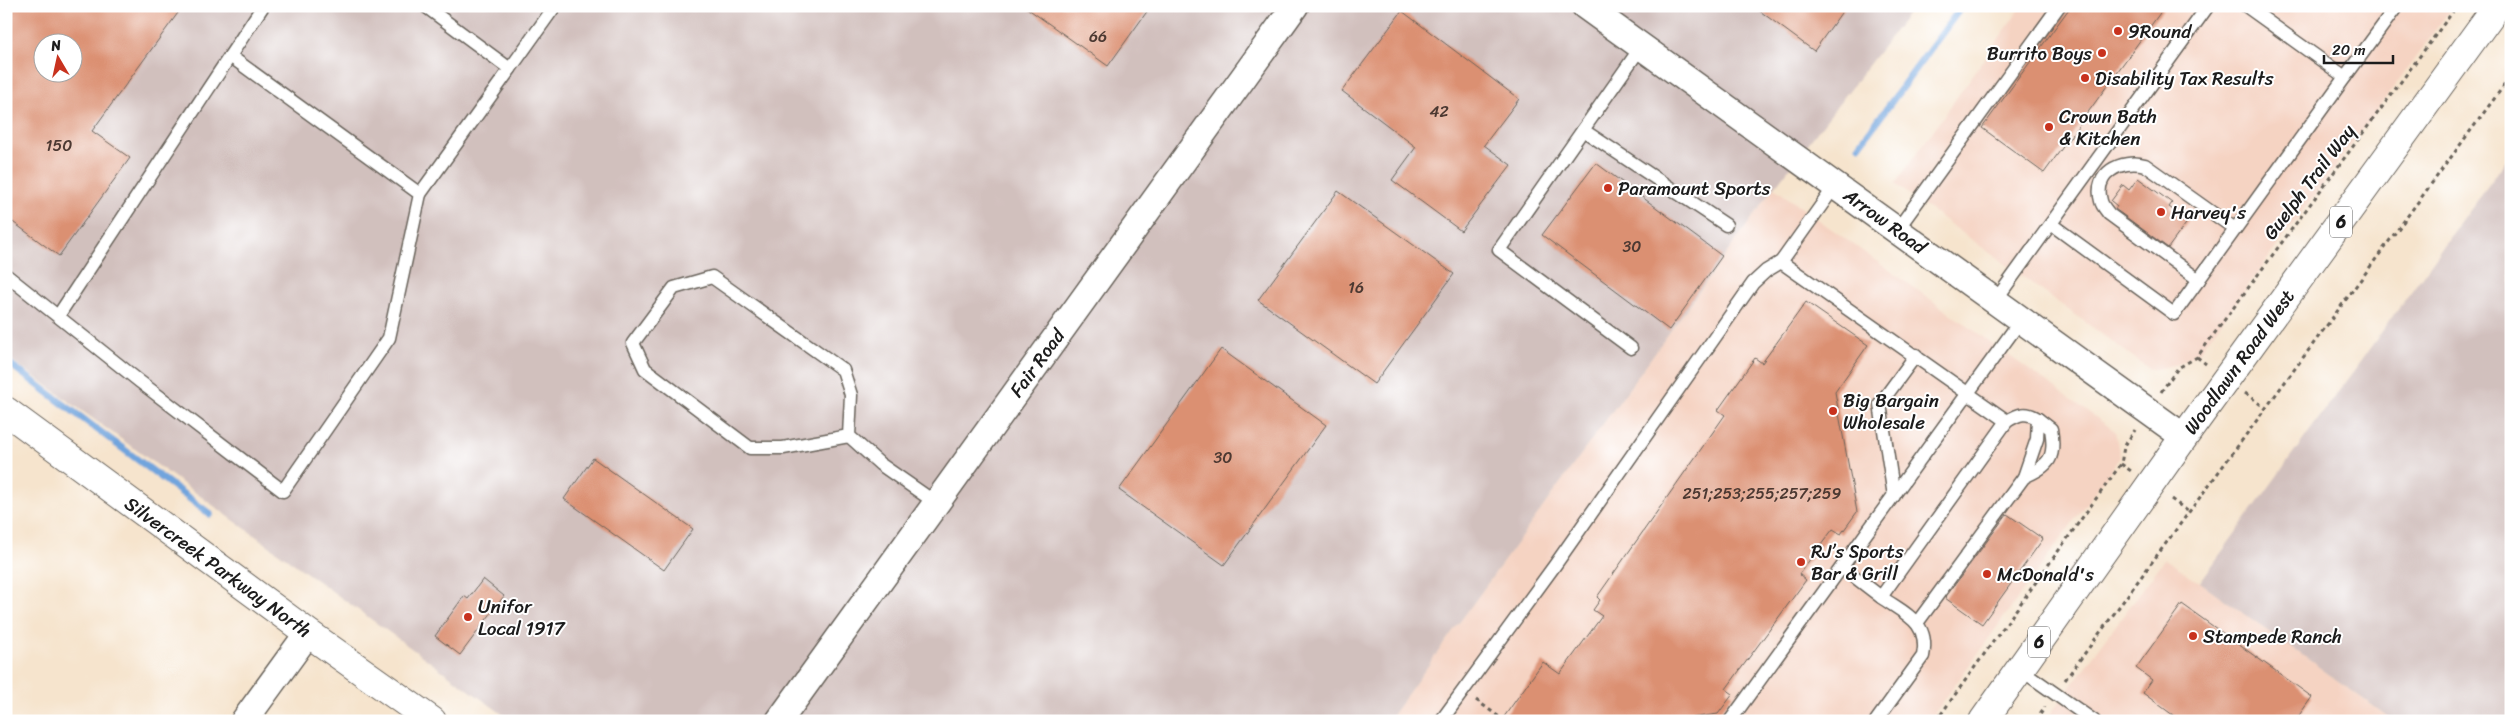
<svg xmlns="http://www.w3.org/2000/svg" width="2517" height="727" font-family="Sriracha,sans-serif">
	<rect width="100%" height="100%" fill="#fff"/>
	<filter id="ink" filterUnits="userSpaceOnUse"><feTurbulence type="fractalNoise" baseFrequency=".02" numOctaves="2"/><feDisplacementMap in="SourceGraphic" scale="10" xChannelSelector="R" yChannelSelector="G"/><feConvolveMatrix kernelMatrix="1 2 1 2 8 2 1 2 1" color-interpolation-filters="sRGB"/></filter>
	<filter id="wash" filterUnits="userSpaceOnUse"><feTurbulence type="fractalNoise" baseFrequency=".0096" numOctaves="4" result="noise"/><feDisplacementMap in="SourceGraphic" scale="20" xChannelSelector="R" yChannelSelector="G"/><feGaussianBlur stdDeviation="1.12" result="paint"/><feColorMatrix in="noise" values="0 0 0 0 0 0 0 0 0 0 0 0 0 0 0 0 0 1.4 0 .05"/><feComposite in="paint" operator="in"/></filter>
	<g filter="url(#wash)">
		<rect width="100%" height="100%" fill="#f6e4cd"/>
		<!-- built -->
		<g fill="#f5d3c2">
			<path d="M 2022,6 L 2453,6 L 2201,350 L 2178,364 L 2151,370 L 1895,184 Z"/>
			<path d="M 1774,188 L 2115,431 L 2120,457 L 1929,721 L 1388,721 Z"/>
			<path d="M 2165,559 L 2200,582 L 2394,721 L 2045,721 Z"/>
		</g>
		<!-- industrial -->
		<g fill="#d1c0bd" fill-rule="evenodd">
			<path d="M 6,6 L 1914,6 L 1774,188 L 1388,721 L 512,721 L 6,356 ZM 42,42 L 72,42 L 72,72 L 42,72 Z"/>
			<path d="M 2511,154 L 2511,721 L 2394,721 L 2200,582 Z"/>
		</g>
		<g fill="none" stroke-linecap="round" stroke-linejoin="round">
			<!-- stream -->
			<g stroke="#71a4dd" stroke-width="7">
				<path d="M 1859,146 L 1962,6"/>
				<path d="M 6,361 L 210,514"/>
			</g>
		</g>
		<g id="blocks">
			<!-- building -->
			<g fill="#db9072" fill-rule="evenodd">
				<path d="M 6,6 L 183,6 L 92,131 L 130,158 L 59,256 L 6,217 ZM 42,42 L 72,42 L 72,72 L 42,72 Z"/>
				<path d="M 1024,6 L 1151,6 L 1108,66 Z"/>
				<path d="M 1753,6 L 1846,6 L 1814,51 Z"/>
				<path d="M 2071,6 L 2165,6 L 2044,173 L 1982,128 Z"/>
				<path d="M 1402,11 L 1519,99 L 1484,145 L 1511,165 L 1461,231 L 1392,180 L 1416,147 L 1342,91 Z"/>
				<path d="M 1596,163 L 1722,256 L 1669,330 L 1542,235 Z"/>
				<path d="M 2138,178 L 2172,203 L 2169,207 L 2188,221 L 2168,248 L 2115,209 L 2117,206 L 2111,201 L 2123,185 L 2129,190 Z"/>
				<path d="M 1338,191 L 1454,274 L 1374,384 L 1258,300 Z"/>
				<path d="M 1806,302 L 1868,345 L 1835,392 L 1857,512 L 1841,534 L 1833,529 L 1799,574 L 1806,580 L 1726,689 L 1733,694 L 1718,714 L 1671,721 L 1501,721 L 1543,662 L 1560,674 L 1602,616 L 1593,610 L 1600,600 L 1597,597 L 1725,415 L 1718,410 L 1755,358 L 1762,363 Z"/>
				<path d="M 1221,349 L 1326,425 L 1224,565 L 1119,490 Z"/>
				<path d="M 593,458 L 693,529 L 664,570 L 564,499 Z"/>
				<path d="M 2007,514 L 2043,539 L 1982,624 L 1945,598 Z"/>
				<path d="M 483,579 L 504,596 L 460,655 L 435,636 L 464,596 L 468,599 Z"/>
				<path d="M 2182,604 L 2312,697 L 2295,721 L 2181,721 L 2143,693 L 2152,680 L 2136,668 Z"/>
			</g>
		</g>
	</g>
	<g filter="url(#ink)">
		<use href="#blocks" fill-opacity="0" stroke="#68625a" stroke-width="1"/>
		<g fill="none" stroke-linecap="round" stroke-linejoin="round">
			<defs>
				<g id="service">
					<path d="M 2246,6 L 2345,77 L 2397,6"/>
					<path d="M 510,69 L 555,6"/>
					<path d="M 1583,130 L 1726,225"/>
					<path d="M 420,194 L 510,69 L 425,6"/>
					<path d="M 2051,224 L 2174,314 L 2345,77"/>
					<path d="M 1897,230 L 2059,6"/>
					<path d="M 1781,262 L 2007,421 L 1881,597 L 1842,567"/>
					<path d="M 6,275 L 139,381 L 283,491 L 389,338 L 420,194 L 230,56"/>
					<path d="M 2199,280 L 2109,214 C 2107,211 2102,206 2101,201 C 2093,173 2121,159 2145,165 L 2235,229"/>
					<path d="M 1995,301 L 2208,6"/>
					<path d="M 58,316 L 263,6"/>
					<path d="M 1631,348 L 1499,250 L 1641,47"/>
					<path d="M 849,436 L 851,395 L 843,370 L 712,277 L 674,288 L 633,343 L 645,369 L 750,448 L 783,448 L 849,436 L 880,464 L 936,503"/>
					<path d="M 2024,477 C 2050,465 2056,458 2051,429 L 2038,419"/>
					<path d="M 1894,496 L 1880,404 L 1916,355"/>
					<path d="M 1917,623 L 2024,477 L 2037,439 L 2038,419 C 2026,411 2019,414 2007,421"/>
					<path d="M 2020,669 L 2094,721"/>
					<path d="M 1441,721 L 1555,565 L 1753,283 L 1766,271 L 1781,262 L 1835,186"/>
					<path d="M 1730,721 L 2021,320"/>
					<path d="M 1876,721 L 1923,656 C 1930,622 1905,614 1881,597"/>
				</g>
				<g id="minor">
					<path d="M 1585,6 L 2184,437"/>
					<path d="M 244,721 L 308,633"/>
					<path d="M 779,721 L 1295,6"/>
				</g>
				<path id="secondary" d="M 6,411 L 308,633 L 432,721"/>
				<path id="primary" d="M 1983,721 L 2184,437 L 2497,6"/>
			</defs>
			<!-- service casing -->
			<use href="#service" stroke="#68625a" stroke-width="15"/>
			<!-- minor casing -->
			<use href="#minor" stroke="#68625a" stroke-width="29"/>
			<!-- secondary casing -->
			<use href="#secondary" stroke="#68625a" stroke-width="30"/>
			<!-- primary casing -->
			<use href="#primary" stroke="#68625a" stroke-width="30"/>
			<!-- path -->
			<g stroke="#68625a" stroke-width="3" stroke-dasharray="4 4" stroke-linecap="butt">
				<path d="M 2197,357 L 2206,364"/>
				<path d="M 2161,392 L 2178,368 L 2197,357 L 2457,6"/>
				<path d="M 2245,393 L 2264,407"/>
				<path d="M 2121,464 L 2131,471"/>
				<path d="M 2171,499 L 2189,512"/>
				<path d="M 2065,680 L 2511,76"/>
				<path d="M 1476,700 L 1502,719"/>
				<path d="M 1936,721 L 2121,464 L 2124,447 L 2135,430"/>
				<path d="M 2036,721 L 2045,707"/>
			</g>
			<!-- service -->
			<use href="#service" stroke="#fff" stroke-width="12"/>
			<!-- minor -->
			<use href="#minor" stroke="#fff" stroke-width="26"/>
			<!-- secondary -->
			<use href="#secondary" stroke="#fff" stroke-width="28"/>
			<!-- primary -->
			<use href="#primary" stroke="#fff" stroke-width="28"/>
		</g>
	</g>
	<!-- markers -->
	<g fill="#c8321e" stroke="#fff" stroke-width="2">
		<circle cx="2118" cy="31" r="5"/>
		<circle cx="2102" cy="53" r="5"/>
		<circle cx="2085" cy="78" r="5"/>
		<circle cx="2049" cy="127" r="5"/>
		<circle cx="1608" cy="188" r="5"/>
		<circle cx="2161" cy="212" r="5"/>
		<circle cx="1833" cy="411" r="5"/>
		<circle cx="1801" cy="562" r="5"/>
		<circle cx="1987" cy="574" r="5"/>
		<circle cx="468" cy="617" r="5"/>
		<circle cx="2193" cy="636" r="5"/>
	</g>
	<g text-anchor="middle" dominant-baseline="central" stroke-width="4" stroke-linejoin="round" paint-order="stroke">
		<!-- number labels -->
		<g font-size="16" fill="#4c3932">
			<text x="1098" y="36">66</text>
			<text x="1439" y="111">42</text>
			<text x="59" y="145">150</text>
			<text x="1632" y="246">30</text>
			<text x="1356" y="287">16</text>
			<text x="1223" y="457">30</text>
			<text x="1762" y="493">251;253;255;257;259</text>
		</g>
		<!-- shield labels -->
		<g fill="#fff" stroke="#606060" stroke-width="1">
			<rect x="2330" y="206.5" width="22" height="31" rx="4"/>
			<rect x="2028" y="626.5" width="22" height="31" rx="4"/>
		</g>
		<g font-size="18" font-weight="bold" fill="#1c1c1c">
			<text x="2341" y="222">6</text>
			<text x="2039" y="642">6</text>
		</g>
		<!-- poi labels -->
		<g font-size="19" fill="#1c1c1c" stroke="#fff" text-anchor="start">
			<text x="2128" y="31">9Round</text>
			<text x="2092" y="53" text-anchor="end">Burrito Boys</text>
			<text x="2095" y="78">Disability Tax Results</text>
			<text x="2059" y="116">Crown Bath<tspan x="2059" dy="22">&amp; Kitchen</tspan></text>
			<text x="1618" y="188">Paramount Sports</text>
			<text x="2171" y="212">Harvey's</text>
			<text x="1843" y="400">Big Bargain<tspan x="1843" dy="22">Wholesale</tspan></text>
			<text x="1811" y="551">RJ’s Sports<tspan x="1811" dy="22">Bar &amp; Grill</tspan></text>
			<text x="1997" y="574">McDonald's</text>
			<text x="478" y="606">Unifor<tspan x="478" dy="22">Local 1917</tspan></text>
			<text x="2203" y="636">Stampede Ranch</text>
		</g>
		<!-- street labels -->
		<g font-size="19" fill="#1c1c1c" stroke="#fff">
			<text transform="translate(2309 182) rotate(-53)">Guelph Trail Way</text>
			<text transform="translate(1885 221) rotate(36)">Arrow Road</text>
			<text transform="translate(2239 362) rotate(-54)">Woodlawn Road West</text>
			<text transform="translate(1037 363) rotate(-54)">Fair Road</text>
			<text transform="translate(218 567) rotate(36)">Silvercreek Parkway North</text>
		</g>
	</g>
	<!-- margin -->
	<rect width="2517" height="727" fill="none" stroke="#fff" stroke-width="25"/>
	<!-- north arrow -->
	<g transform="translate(58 58) rotate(351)"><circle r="24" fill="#ffffff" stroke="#a4a4a4"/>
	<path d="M0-4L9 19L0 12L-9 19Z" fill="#c8321e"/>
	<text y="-8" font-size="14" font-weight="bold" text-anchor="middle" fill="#1c1c1c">N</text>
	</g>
	<!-- scale -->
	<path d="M2324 55v8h69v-8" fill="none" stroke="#1c1c1c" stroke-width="2.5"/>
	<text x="2332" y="55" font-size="15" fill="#1c1c1c" stroke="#ffffff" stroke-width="4" paint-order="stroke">20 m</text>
</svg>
